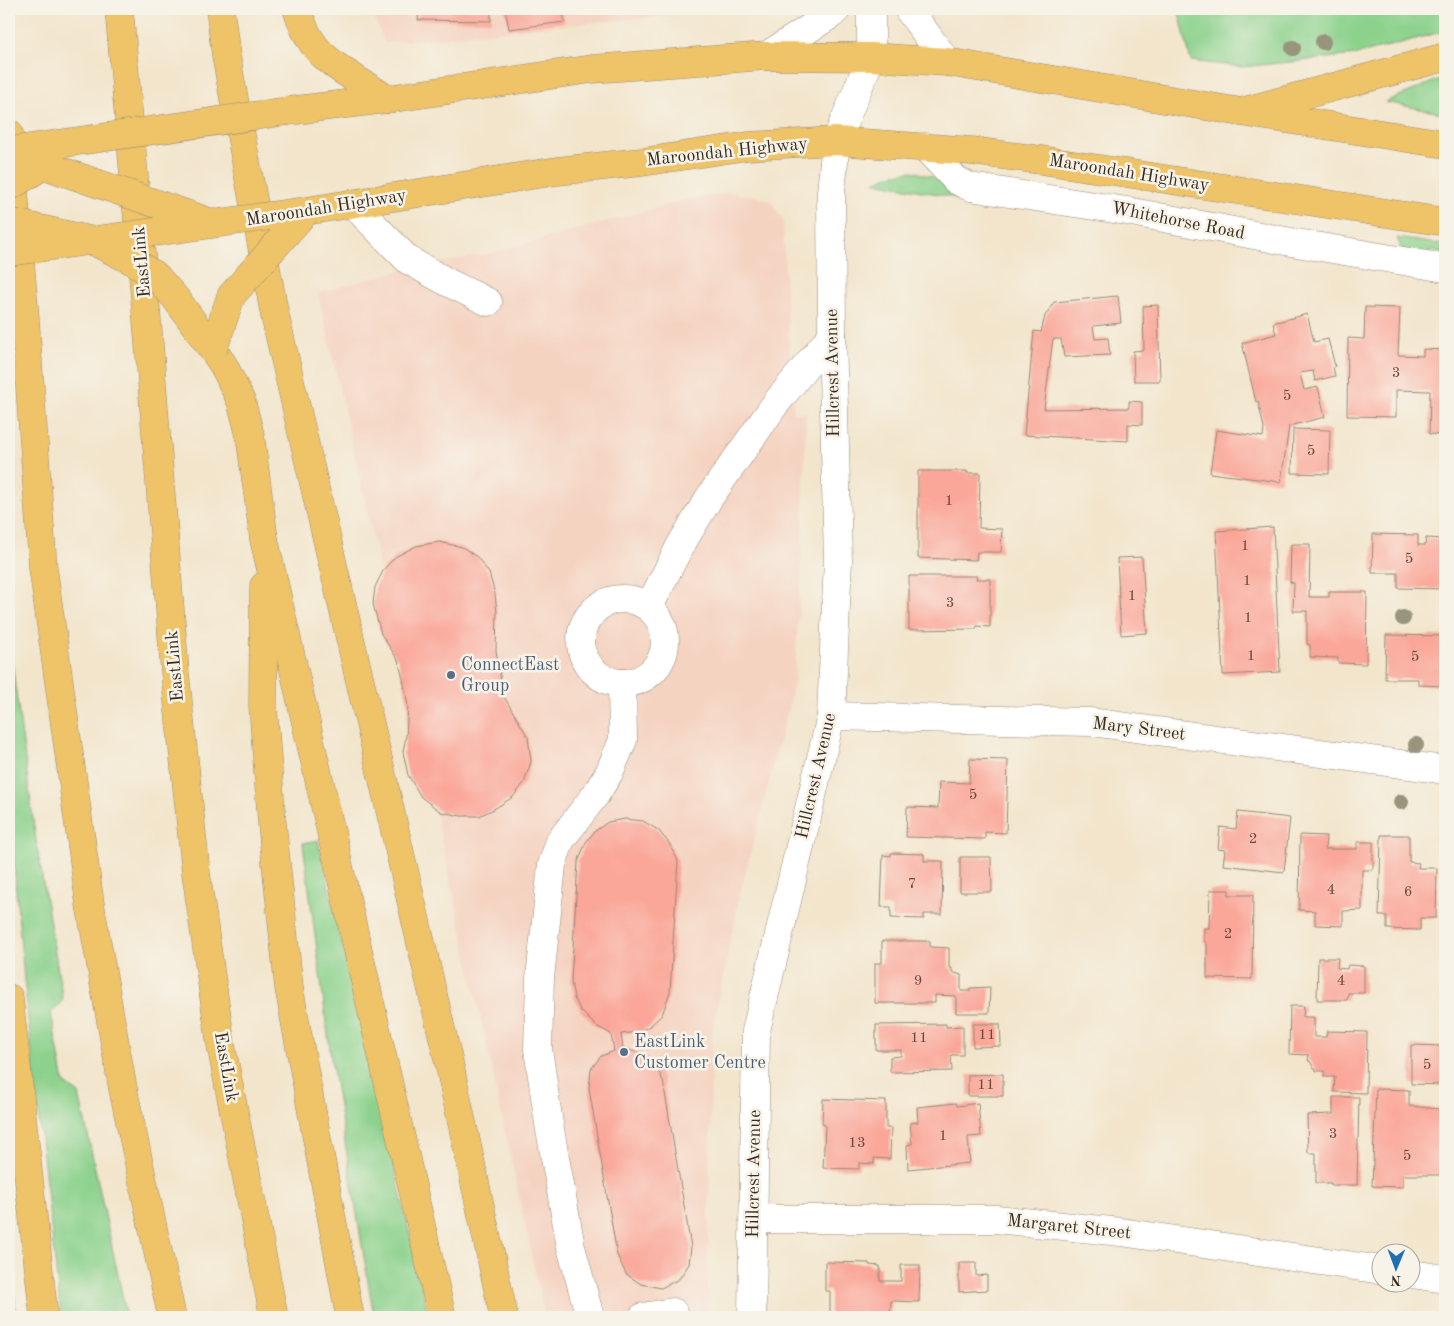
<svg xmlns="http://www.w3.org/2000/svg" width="1454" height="1326" font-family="'Old Standard TT',serif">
	<rect width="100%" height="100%" fill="#f7f3e8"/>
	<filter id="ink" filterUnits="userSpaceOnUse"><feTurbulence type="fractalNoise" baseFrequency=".02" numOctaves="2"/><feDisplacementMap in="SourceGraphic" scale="10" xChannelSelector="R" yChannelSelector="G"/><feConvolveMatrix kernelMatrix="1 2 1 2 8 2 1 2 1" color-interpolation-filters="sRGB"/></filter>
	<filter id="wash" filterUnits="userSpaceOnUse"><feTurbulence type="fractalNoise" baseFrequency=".0096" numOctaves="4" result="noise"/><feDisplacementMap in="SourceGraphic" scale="20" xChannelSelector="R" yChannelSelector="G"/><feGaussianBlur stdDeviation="1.12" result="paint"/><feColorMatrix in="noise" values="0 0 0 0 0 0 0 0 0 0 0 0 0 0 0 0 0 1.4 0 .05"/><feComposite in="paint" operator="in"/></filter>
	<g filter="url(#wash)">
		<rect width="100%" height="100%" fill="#f2e5cc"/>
		<!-- built -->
		<g fill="#f5d3c1">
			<path d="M 371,9 L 733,9 L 385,43 Z"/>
			<path d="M 730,193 L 751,195 L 771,201 L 783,220 L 786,298 L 794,413 L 806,412 L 802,558 L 794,684 L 741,890 L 712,1030 L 707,1317 L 545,1317 L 462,931 L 318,293 L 394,272 L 492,253 L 689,199 Z"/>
		</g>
		<!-- green -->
		<g fill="#8cd28d" stroke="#647e56">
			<path d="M 1178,9 L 1445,9 L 1445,31 L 1356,55 L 1242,67 L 1191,61 Z"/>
			<path d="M 1445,77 L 1445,114 L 1385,102 Z"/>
			<path d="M 912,171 L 933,177 L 959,193 L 958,198 L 875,182 L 890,175 Z"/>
			<path d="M 1397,238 L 1445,245 L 1445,254 L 1431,249 L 1430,254 L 1402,250 Z"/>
			<path d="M 9,640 L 36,841 L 63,1000 L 51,1013 L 64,1083 L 79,1094 L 127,1317 L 61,1317 C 44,1157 23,997 12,836 C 8,771 9,705 9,640 Z"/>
			<path d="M 318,840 L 429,1317 L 374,1317 L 331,1058 L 303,843 Z"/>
			<path d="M 9,1245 L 17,1317 L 9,1317 Z"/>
		</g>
		<g id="blocks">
			<!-- building -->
			<g fill="#faa698">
				<path d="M 419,9 L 491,9 L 491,21 L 418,20 Z"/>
				<path d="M 505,9 L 586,9 L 586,10 L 563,14 L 565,22 L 509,29 Z"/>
				<path d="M 1118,296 L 1121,323 L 1093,326 L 1095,339 L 1108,338 L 1110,355 L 1064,357 L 1061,339 L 1053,339 L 1044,409 L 1129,408 L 1129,401 L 1142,402 L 1142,425 L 1128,424 L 1128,441 L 1024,435 L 1034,331 L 1041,332 L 1045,316 L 1054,302 Z"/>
				<path d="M 1158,305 L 1160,381 L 1134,381 L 1133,351 L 1144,350 L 1143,306 Z"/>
				<path d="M 1365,307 L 1400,308 L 1398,355 L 1423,356 L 1423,349 L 1445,350 L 1445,435 L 1429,434 L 1430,391 L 1396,390 L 1396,417 L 1347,416 L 1348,338 L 1364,339 Z"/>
				<path d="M 1307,314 L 1314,342 L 1328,339 L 1335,366 L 1333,367 L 1335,376 L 1315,381 L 1313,371 L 1300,373 L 1304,390 L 1318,387 L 1325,417 L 1289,426 L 1281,482 L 1210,473 L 1216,430 L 1263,437 L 1264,428 L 1258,401 L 1256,402 L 1242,343 L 1276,334 L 1273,323 Z"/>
				<path d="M 1293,429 L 1330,430 L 1329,474 L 1292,473 Z"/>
				<path d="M 918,471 L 967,471 L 967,473 L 980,473 L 979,528 L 1002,529 L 1001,552 L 977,552 L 976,560 L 918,558 Z"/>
				<path d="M 1273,527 L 1280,672 L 1223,675 L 1216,531 Z"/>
				<path d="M 1373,534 L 1418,535 L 1418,545 L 1425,545 L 1426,538 L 1445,539 L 1445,589 L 1398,588 L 1398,573 L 1372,573 Z"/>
				<path d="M 439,542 L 462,547 L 477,557 L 489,573 L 495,594 L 497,613 L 496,650 L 503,695 L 528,737 L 531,762 L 524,783 L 513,797 L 494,809 L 479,816 L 461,816 L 441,812 L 421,797 L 408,775 L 403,752 L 406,736 L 408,706 L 403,679 L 398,660 L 381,634 L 373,604 L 375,587 L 384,569 L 395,557 L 416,546 Z"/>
				<path d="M 1291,544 L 1310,544 L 1309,597 L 1329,597 L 1329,592 L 1367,592 L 1366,664 L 1338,663 L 1338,658 L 1310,657 L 1310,645 L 1307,644 L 1307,611 L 1293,611 L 1294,583 L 1290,582 Z"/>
				<path d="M 1142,557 L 1147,633 L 1121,635 L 1117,558 Z"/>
				<path d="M 909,576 L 977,576 L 976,579 L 990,579 L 990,627 L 977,626 L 976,629 L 909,630 Z"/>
				<path d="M 1386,635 L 1445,636 L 1445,686 L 1418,685 L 1418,679 L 1385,679 Z"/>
				<path d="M 970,759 L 1008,760 L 1006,833 L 985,832 L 985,839 L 906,837 L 907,807 L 938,808 L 939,782 L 969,783 Z"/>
				<path d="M 1238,812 L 1290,818 L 1284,872 L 1223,865 L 1225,850 L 1218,849 L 1220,827 L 1236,829 Z"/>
				<path d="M 625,819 L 643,821 L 658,830 L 669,843 L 678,861 L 670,992 L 662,1015 L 650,1026 L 638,1032 L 621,1034 L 623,1048 L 642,1054 L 656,1065 L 663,1081 L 691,1247 L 689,1264 L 679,1279 L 661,1288 L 641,1284 L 626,1274 L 617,1255 L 589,1088 L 591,1069 L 601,1056 L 614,1051 L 611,1034 L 596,1026 L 581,1011 L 574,998 L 571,981 L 578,862 L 586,842 L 595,831 L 608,822 Z"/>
				<path d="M 1300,835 L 1326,836 L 1325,849 L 1357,849 L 1357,842 L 1373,842 L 1373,870 L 1362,870 L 1362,910 L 1343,911 L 1343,926 L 1315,925 L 1315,911 L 1299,910 Z"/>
				<path d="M 1381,835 L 1409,835 L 1409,862 L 1419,863 L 1418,868 L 1437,868 L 1436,918 L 1420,918 L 1420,930 L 1387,929 L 1387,916 L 1379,916 Z"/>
				<path d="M 891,853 L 924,854 L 924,861 L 943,861 L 942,914 L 924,914 L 924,919 L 891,918 L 891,907 L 881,907 L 883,855 L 891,856 Z"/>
				<path d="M 960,857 L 991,857 L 992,892 L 960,892 Z"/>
				<path d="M 1210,890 L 1229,890 L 1229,895 L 1253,895 L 1252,979 L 1207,978 L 1207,944 L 1204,941 L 1204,928 L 1209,928 Z"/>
				<path d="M 882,941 L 930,941 L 930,947 L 949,948 L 949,968 L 952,968 L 952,972 L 961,975 L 961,991 L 970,991 L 970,988 L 990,987 L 989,1013 L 956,1013 L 956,996 L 935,995 L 935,1003 L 875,1003 L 875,963 L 882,963 Z"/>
				<path d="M 1318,958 L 1338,958 L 1337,968 L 1347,969 L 1348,965 L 1364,966 L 1364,993 L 1348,993 L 1347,1000 L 1317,1000 Z"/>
				<path d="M 1290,1006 L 1304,1006 L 1303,1017 L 1314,1017 L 1314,1037 L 1326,1037 L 1327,1031 L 1367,1032 L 1366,1093 L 1334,1092 L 1335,1077 L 1324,1077 L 1324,1071 L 1316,1071 L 1316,1068 L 1314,1068 L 1310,1061 L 1308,1061 L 1309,1055 L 1289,1054 Z"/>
				<path d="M 946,1024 L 946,1027 L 963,1026 L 963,1055 L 951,1055 L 952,1071 L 890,1072 L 890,1057 L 901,1056 L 901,1050 L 876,1050 L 876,1025 Z"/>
				<path d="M 973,1024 L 1000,1024 L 1001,1046 L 973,1047 Z"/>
				<path d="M 1411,1045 L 1443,1046 L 1442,1085 L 1411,1084 Z"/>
				<path d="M 1003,1074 L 1003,1096 L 968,1096 L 968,1075 Z"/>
				<path d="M 1376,1089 L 1409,1090 L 1409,1106 L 1440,1109 L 1439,1137 L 1442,1138 L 1441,1175 L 1403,1175 L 1403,1187 L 1372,1186 Z"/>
				<path d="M 1333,1097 L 1359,1097 L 1357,1185 L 1331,1185 L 1331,1183 L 1316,1183 L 1316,1153 L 1308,1153 L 1307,1115 L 1333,1114 Z"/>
				<path d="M 823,1099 L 886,1101 L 886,1128 L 891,1128 L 890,1159 L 874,1158 L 874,1164 L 859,1163 L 859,1169 L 823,1168 L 825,1125 L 822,1124 Z"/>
				<path d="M 956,1103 L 957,1106 L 978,1103 L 981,1136 L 968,1137 L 970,1163 L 908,1169 L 907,1145 L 912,1144 L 910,1123 L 918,1122 L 917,1107 Z"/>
				<path d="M 825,1262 L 869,1263 L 869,1265 L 880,1266 L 880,1281 L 901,1281 L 901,1265 L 920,1265 L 919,1302 L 891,1301 L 890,1316 L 830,1317 L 830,1291 L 825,1291 Z"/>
				<path d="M 959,1263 L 976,1263 L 976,1276 L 987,1275 L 987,1290 L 959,1292 Z"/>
			</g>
		</g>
	</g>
	<g filter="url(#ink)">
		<use href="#blocks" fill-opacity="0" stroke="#968875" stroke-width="1"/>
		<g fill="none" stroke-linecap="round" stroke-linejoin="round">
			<defs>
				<g id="minor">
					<path d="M 908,9 L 947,62"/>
					<path d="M 766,56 L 832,14 L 837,9"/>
					<path d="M 925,147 L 956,180 L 970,187 L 1127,211 L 1291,242 L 1445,268"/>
					<path d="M 353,204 L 408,260 L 449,283 L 488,302"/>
					<circle cx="623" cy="641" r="42"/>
					<path d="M 649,607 L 680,546 L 709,498 L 776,403 L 832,335"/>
					<path d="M 831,716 L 1091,722 L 1445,770"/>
					<path d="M 753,1219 L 996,1219 L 1121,1232 L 1382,1270"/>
					<path d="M 1412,1274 L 1445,1279"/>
					<path d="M 590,1317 L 571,1247 L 549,1124 L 538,1049 L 540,978 L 552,865 L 560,841 L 596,794 L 609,773 L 623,740 L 622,683"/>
					<path d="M 643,1317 L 673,1312"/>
					<path d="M 752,1317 L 756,1031 L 831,716 L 838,560 L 832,335 L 831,192 L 836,141 L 871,57 L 871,9"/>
				</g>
				<path id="major" d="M 1241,112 L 1445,57"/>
				<g id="highway">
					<path d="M 119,9 L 148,332 L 175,673 L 196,873 L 221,1045 L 274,1317"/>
					<path d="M 220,9 L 226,56 L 275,316 L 451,1072 L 504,1317"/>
					<path d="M 297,9 C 301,22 305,33 314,45 C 328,65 365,84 387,99"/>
					<path d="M 288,111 L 387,99 L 592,69 L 766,56 L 871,57 L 947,62 L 1241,112 L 1445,144"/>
					<path d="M 9,133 L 25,319 L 43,568 L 90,904 L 123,1089 L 172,1317"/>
					<path d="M 306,211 L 557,171 L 642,162 L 748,146 L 836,141 L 972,151 L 1041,160 L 1445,222"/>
					<path d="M 213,350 L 224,366 L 241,401 L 250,435 L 264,539 L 442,1317"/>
					<path d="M 264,586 L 263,706 L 272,824 L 289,988 L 350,1317"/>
					<path d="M 9,998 L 44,1317"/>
				</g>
			</defs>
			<!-- minor casing -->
			<use href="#minor" stroke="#968875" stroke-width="29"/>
			<!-- major casing -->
			<use href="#major" stroke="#968875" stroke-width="29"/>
			<!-- highway casing -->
			<use href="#highway" stroke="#968875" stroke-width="29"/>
			<!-- minor -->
			<use href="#minor" stroke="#fff" stroke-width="28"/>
			<!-- major -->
			<use href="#major" stroke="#efc469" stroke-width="28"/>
			<!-- highway -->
			<use href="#highway" stroke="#efc469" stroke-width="28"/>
			<defs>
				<g id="highway-bridge">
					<path d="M 9,151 L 288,111"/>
					<path d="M 9,154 L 44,165 L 212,223"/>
					<path d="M 9,187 L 44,165"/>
					<path d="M 9,222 L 93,241 L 129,259 L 156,276 L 177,300 L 213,350"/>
					<path d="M 9,252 L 306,211"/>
					<path d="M 213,350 L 231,296 L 306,211"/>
				</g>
			</defs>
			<!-- highway-bridge casing -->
			<use href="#highway-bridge" stroke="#968875" stroke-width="29" stroke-linecap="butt"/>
			<!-- highway-bridge -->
			<use href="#highway-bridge" stroke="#efc469" stroke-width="28"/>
		</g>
		<!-- trees -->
		<g fill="#98957c">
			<circle cx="1323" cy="42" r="8"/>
			<circle cx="1293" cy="48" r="8"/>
			<circle cx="1403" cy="618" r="8"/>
			<circle cx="1416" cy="745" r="8"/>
			<circle cx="1401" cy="802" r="8"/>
		</g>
	</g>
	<!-- markers -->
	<g fill="#5c6f8a" stroke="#f7f3e8" stroke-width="2">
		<circle cx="451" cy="675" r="5"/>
		<circle cx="624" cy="1052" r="5"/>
	</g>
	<g text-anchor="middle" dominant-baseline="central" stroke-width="5" stroke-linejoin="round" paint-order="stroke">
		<!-- number labels -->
		<g font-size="15" fill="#6b493c">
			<text x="1396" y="373">3</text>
			<text x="1287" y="396">5</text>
			<text x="1311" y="451">5</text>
			<text x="949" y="501">1</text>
			<text x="1245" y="546">1</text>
			<text x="1409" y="559">5</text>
			<text x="1247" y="581">1</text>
			<text x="1132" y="596">1</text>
			<text x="950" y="603">3</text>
			<text x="1248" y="618">1</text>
			<text x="1251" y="656">1</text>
			<text x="1415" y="657">5</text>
			<text x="973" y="795">5</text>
			<text x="1253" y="839">2</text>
			<text x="912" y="884">7</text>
			<text x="1331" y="890">4</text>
			<text x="1408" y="892">6</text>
			<text x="1228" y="934">2</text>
			<text x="918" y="981">9</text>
			<text x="1341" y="981">4</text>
			<text x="987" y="1035">11</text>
			<text x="919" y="1038">11</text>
			<text x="1427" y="1065">5</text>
			<text x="986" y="1085">11</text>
			<text x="1333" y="1134">3</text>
			<text x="943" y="1136">1</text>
			<text x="857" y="1143">13</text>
			<text x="1407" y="1156">5</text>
		</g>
		<!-- street labels -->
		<g font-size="18" fill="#3b2a1e" stroke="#f7f3e8">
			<text transform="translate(727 152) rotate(-6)">Maroondah Highway</text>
			<text transform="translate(1129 173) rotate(9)">Maroondah Highway</text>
			<text transform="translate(326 208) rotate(-9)">Maroondah Highway</text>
			<text transform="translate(1178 221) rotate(11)">Whitehorse Road</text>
			<text transform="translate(142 262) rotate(-95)">EastLink</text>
			<text transform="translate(833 373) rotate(-91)">Hillcrest Avenue</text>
			<text transform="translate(175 666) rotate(-95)">EastLink</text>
			<text transform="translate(1139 729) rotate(7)">Mary Street</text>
			<text transform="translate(816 776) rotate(-77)">Hillcrest Avenue</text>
			<text transform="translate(226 1067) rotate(80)">EastLink</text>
			<text transform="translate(754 1174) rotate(-89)">Hillcrest Avenue</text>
			<text transform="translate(1069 1227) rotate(6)">Margaret Street</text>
		</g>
		<!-- service labels -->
		<g font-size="18" fill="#4e5e75" stroke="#f7f3e8" text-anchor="start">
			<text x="461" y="665">ConnectEast<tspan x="461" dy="21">Group</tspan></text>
			<text x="634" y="1042">EastLink<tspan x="634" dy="21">Customer Centre</tspan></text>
		</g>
	</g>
	<!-- margin -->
	<rect width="1454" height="1326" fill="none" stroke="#f7f3e8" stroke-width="30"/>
	<!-- north arrow -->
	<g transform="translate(1396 1268) rotate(181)"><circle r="24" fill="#f7f3e8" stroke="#aca397"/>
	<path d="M0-4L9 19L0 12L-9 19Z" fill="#1f6fb2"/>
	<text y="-8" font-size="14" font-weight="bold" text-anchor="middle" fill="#3b2a1e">N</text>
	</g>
</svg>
